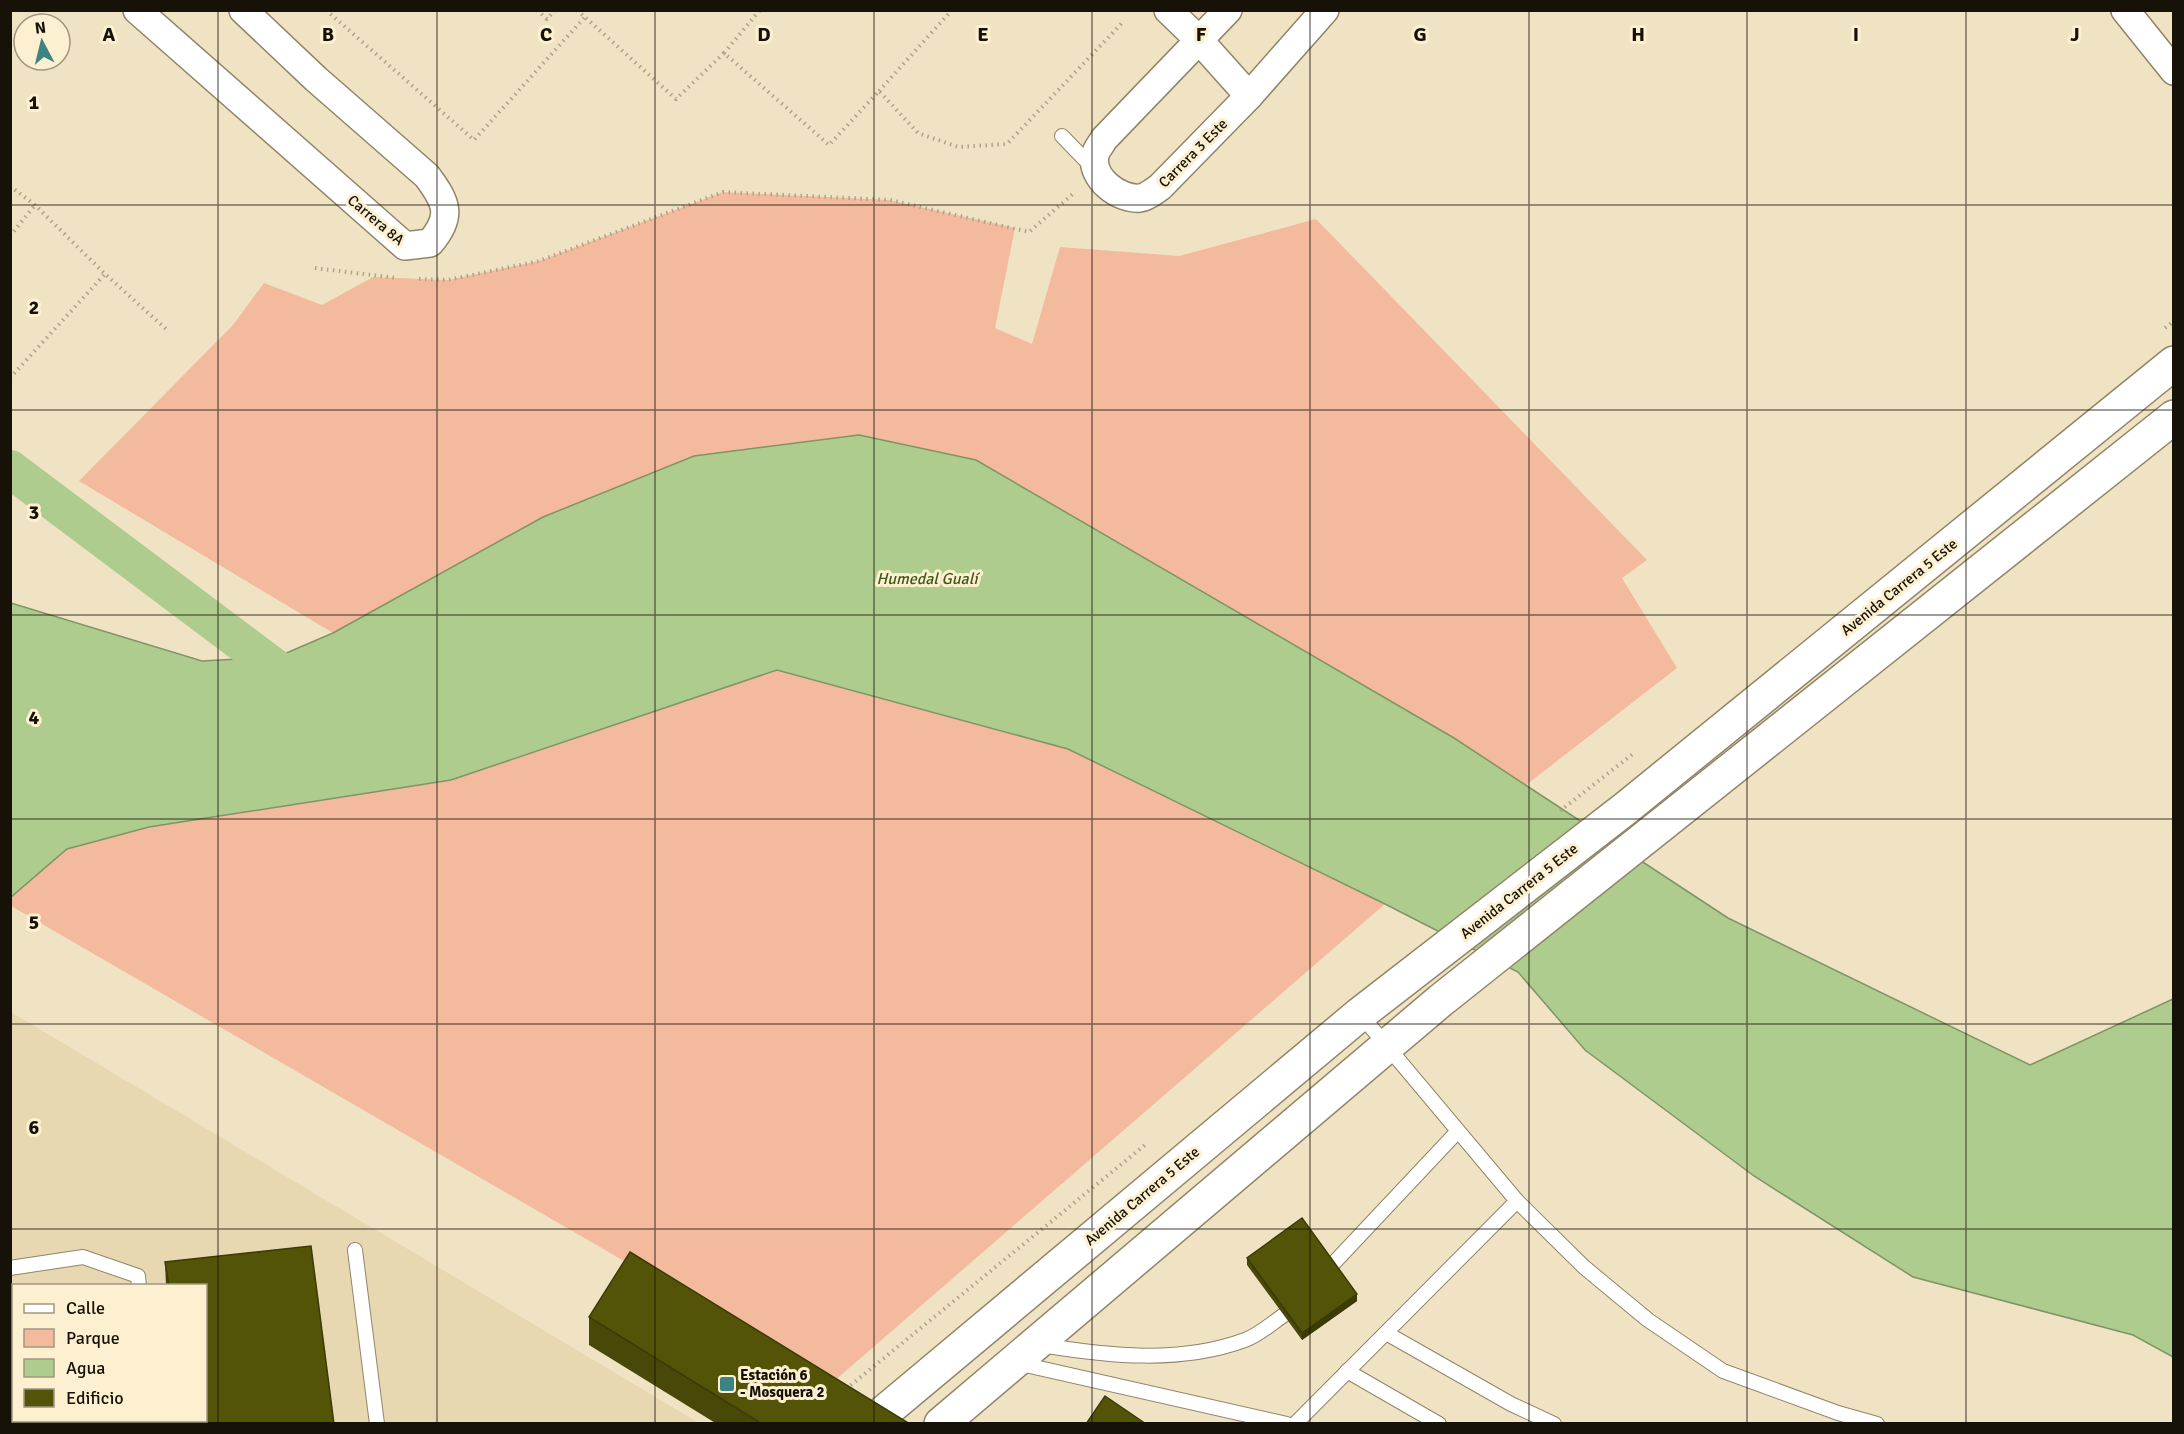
<svg xmlns="http://www.w3.org/2000/svg" width="2184" height="1434" font-family="Signika,sans-serif">
	<rect width="100%" height="100%" fill="#f0e3c3"/>
	<!-- built -->
	<path fill="#e8d8b1" fill-rule="evenodd" d="M 11,1012 L 699,1423 L 11,1424 ZM 14,1286 L 206,1286 L 206,1420 L 14,1420 Z"/>
	<!-- green -->
	<g fill="#f3ba9e">
		<path d="M 723,192 L 889,200 L 1015,228 L 995,328 L 1032,344 L 1060,247 L 1179,256 L 1316,219 L 1647,560 L 1622,578 L 1677,668 L 1526,785 L 976,460 L 859,435 L 694,456 L 543,518 L 333,633 L 79,481 L 233,325 L 264,283 L 322,305 L 373,277 L 448,280 L 539,261 Z"/>
		<path d="M 777,670 L 1068,749 L 1333,875 L 1385,904 L 833,1382 L 11,906 L 11,897 L 67,849 L 149,827 L 451,780 Z"/>
	</g>
	<!-- water -->
	<path fill="#adcc8e" stroke="#809466" stroke-width="1.5" d="M 859,435 L 976,460 L 1454,738 L 1728,918 L 2030,1065 L 2173,999 L 2173,1357 L 2133,1335 L 1913,1277 L 1754,1176 L 1585,1050 L 1518,972 L 1385,904 L 1068,749 L 777,670 L 451,780 L 149,827 L 67,849 L 11,897 L 11,603 L 202,661 L 277,657 L 333,633 L 543,517 L 694,456 Z"/>
	<g fill="none" stroke-linecap="round" stroke-linejoin="round">
		<!-- canal -->
		<path stroke="#adcc8e" stroke-width="38" d="M 10,469 L 302,688"/>
		<defs>
			<g id="service">
				<path d="M 1062,136 L 1093,168"/>
				<path d="M 1360,1014 L 1517,1201 L 1584,1267 L 1648,1320 L 1723,1371 L 1838,1413 L 1877,1424"/>
				<path d="M 355,1250 L 377,1424"/>
				<path d="M 1331,1266 L 1458,1131"/>
				<path d="M 10,1268 L 83,1257 L 138,1276 L 139,1286"/>
				<path d="M 1386,1333 L 1511,1404 L 1554,1424"/>
				<path d="M 1041,1345 C 1108,1356 1180,1364 1245,1340 C 1259,1335 1272,1323 1284,1315"/>
				<path d="M 1017,1363 L 1287,1424"/>
				<path d="M 1347,1371 L 1439,1424"/>
				<path d="M 157,1420 L 157,1424"/>
				<path d="M 1295,1424 L 1517,1201"/>
			</g>
			<g id="minor">
				<path d="M 137,10 L 405,246 L 430,243 C 453,216 447,203 427,176 L 316,79 L 243,10"/>
				<path d="M 1168,10 L 1199,40 L 1249,96"/>
				<path d="M 1228,10 L 1104,139 C 1102,143 1096,150 1095,155 C 1090,178 1119,200 1140,198 C 1147,197 1154,191 1160,187 L 1249,96 L 1325,10"/>
				<path d="M 2125,10 L 2174,71"/>
			</g>
			<g id="primary">
				<path d="M 870,1424 L 1360,1014 L 1626,808 L 2174,363"/>
				<path d="M 941,1424 L 1440,1001 L 2174,417"/>
			</g>
		</defs>
		<!-- service casing -->
		<use href="#service" stroke="#918568" stroke-width="16"/>
		<!-- minor casing -->
		<use href="#minor" stroke="#918568" stroke-width="30"/>
		<!-- primary casing -->
		<use href="#primary" stroke="#918568" stroke-width="36"/>
		<!-- path -->
		<g stroke="#aea48a" stroke-width="4" stroke-dasharray="1.5 4.5" stroke-linecap="butt">
			<path d="M 326,10 L 474,140 L 585,17"/>
			<path d="M 537,10 L 547,19 L 555,10"/>
			<path d="M 577,10 L 676,99 L 724,53 L 829,145 L 879,91 L 918,133 L 958,147 L 1007,144 L 1122,23"/>
			<path d="M 724,53 L 760,10"/>
			<path d="M 879,91 L 952,10"/>
			<path d="M 10,186 L 35,205 L 105,274 L 166,329"/>
			<path d="M 10,236 L 35,205"/>
			<path d="M 315,268 L 396,278"/>
			<path d="M 419,279 L 448,280 L 539,261 L 723,192 L 890,200 L 1029,232 L 1074,193"/>
			<path d="M 2165,328 L 2174,321"/>
			<path d="M 10,378 L 105,274"/>
			<path d="M 1560,811 L 1634,753"/>
			<path d="M 846,1389 L 1145,1145"/>
		</g>
		<!-- service -->
		<use href="#service" stroke="#fff" stroke-width="14"/>
		<!-- minor -->
		<use href="#minor" stroke="#fff" stroke-width="27"/>
		<!-- primary -->
		<use href="#primary" stroke="#fff" stroke-width="33"/>
	</g>
	<!-- wall -->
	<g fill="#484808">
		<path d="M 311,1246 L 334,1424 L 186,1424 L 186,1420 L 206,1420 L 206,1286 L 166,1286 L 165,1262 Z"/>
		<path d="M 1247,1258 L 1357,1301 L 1302,1340 L 1247,1265 Z"/>
		<path d="M 589,1317 L 910,1424 L 717,1424 L 589,1345 Z"/>
	</g>
	<!-- shaded-wall -->
	<path fill="#3b3b06" d="M 1357,1294 L 1357,1301 L 1302,1340 L 1302,1333 Z"/>
	<!-- building -->
	<g fill="#545409" stroke="#3b3b06" stroke-width="1.5">
		<path d="M 1302,1218 L 1357,1294 L 1302,1333 L 1247,1258 Z"/>
		<path d="M 311,1246 L 334,1424 L 189,1424 L 189,1420 L 206,1420 L 206,1286 L 169,1286 L 165,1262 Z"/>
		<path d="M 630,1252 L 910,1424 L 762,1424 L 589,1317 Z"/>
		<path d="M 10,1333 L 14,1333 L 14,1420 L 86,1420 L 86,1424 L 10,1424 Z"/>
		<path d="M 1105,1396 L 1146,1424 L 1086,1424 Z"/>
	</g>
	<!-- grid -->
	<path fill="none" stroke="#161207" stroke-width="1.5" stroke-opacity="0.55" d="M 218,10 L 218,1424M 437,10 L 437,1424M 655,10 L 655,1424M 874,10 L 874,1424M 1092,10 L 1092,1424M 1310,10 L 1310,1424M 1529,10 L 1529,1424M 1747,10 L 1747,1424M 1966,10 L 1966,1424M 10,205 L 2174,205M 10,410 L 2174,410M 10,615 L 2174,615M 10,819 L 2174,819M 10,1024 L 2174,1024M 10,1229 L 2174,1229"/>
	<!-- markers -->
	<rect fill="#3c8481" stroke="#fdf0d0" stroke-width="2" x="719" y="1376" width="16" height="16" rx="3"/>
	<g text-anchor="middle" dominant-baseline="central" stroke-width="6" stroke-linejoin="round" paint-order="stroke">
		<!-- street labels -->
		<g font-size="15" fill="#161207" stroke="#fdf0d0">
			<text transform="translate(1193 153) rotate(-45)">Carrera 3 Este</text>
			<text transform="translate(376 220) rotate(40)">Carrera 8A</text>
			<text transform="translate(1899 587) rotate(-39)">Avenida Carrera 5 Este</text>
			<text transform="translate(1519 891) rotate(-38)">Avenida Carrera 5 Este</text>
			<text transform="translate(1142 1196) rotate(-40)">Avenida Carrera 5 Este</text>
		</g>
		<!-- poi labels -->
		<g font-size="15" font-weight="bold" fill="#161207" stroke="#fdf0d0" text-anchor="start">
			<text x="740" y="1375">Estación 6<tspan x="740" dy="17">- Mosquera 2</tspan></text>
		</g>
		<!-- water labels -->
		<g font-size="16" font-style="italic" fill="#3e5a1a" stroke="#fdf0d0">
			<text x="927" y="579">Humedal Gualí</text>
		</g>
	</g>
	<g font-size="20" text-anchor="middle" font-weight="bold" fill="#161207" stroke="#fdf0d0" stroke-width="6" stroke-linejoin="round" paint-order="stroke">
		<text x="109" y="41">A</text>
		<text x="328" y="41">B</text>
		<text x="546" y="41">C</text>
		<text x="764" y="41">D</text>
		<text x="983" y="41">E</text>
		<text x="1201" y="41">F</text>
		<text x="1420" y="41">G</text>
		<text x="1638" y="41">H</text>
		<text x="1856" y="41">I</text>
		<text x="2075" y="41">J</text>
		<text x="34" y="109">1</text>
		<text x="34" y="314">2</text>
		<text x="34" y="519">3</text>
		<text x="34" y="724">4</text>
		<text x="34" y="929">5</text>
		<text x="34" y="1134">6</text>
	</g>
	<!-- border -->
	<rect width="2184" height="1434" fill="none" stroke="#161207" stroke-width="24"/>
	<!-- legend -->
	<rect x="12" y="1284" width="195" height="138" fill="#fdf0d0" stroke="#a19780" stroke-width="1.5"/>
	<rect x="24" y="1304" width="30" height="9" fill="#ffffff" stroke="#a19780" stroke-width="1.5"/>
	<text x="66" y="1314" font-size="18" fill="#161207">Calle</text>
	<rect x="24" y="1329" width="30" height="18" fill="#f3ba9e" stroke="#a19780" stroke-width="1.5"/>
	<text x="66" y="1344" font-size="18" fill="#161207">Parque</text>
	<rect x="24" y="1359" width="30" height="18" fill="#adcc8e" stroke="#a19780" stroke-width="1.5"/>
	<text x="66" y="1374" font-size="18" fill="#161207">Agua</text>
	<rect x="24" y="1389" width="30" height="18" fill="#545409" stroke="#a19780" stroke-width="1.5"/>
	<text x="66" y="1404" font-size="18" fill="#161207">Edificio</text>
	<!-- north arrow -->
	<g transform="translate(42 42) rotate(353)"><circle r="28" fill="#fdf0d0" stroke="#a19780" stroke-width="1.5"/>
	<path d="M0-4.5L10 22L0 15L-10 22Z" fill="#3c8481"/>
	<text y="-9" font-size="16" font-weight="bold" text-anchor="middle" fill="#161207">N</text>
	</g>
</svg>
